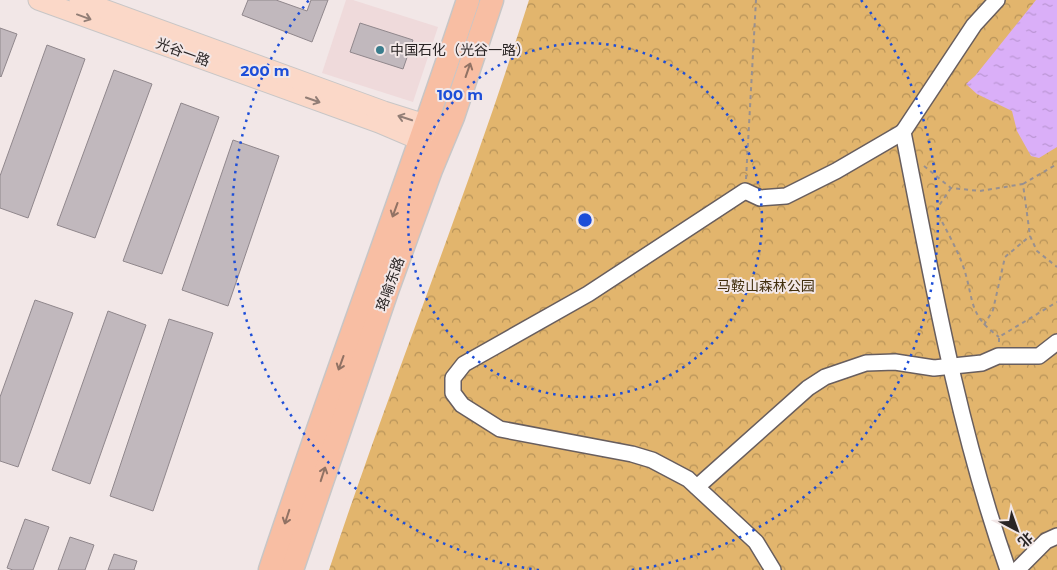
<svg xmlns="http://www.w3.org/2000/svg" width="1057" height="570" font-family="Montserrat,'Noto Sans SC',sans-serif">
	<defs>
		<pattern id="park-crowns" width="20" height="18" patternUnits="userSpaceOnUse" patternTransform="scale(1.25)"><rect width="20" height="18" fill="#e2b56d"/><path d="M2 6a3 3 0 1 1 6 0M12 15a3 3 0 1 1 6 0" fill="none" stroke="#b79359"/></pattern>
		<pattern id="water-ripples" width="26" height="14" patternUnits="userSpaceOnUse" patternTransform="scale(1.25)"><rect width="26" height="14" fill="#daaff8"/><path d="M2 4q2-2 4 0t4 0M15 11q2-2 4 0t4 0" fill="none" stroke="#bb96d4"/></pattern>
	</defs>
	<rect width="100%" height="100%" fill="#f2e7e7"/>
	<!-- built -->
	<path fill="#efdadb" d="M 346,0 L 353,0 L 438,27 L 413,102 L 322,73 Z"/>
	<!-- park -->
	<path fill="url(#park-crowns)" d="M 529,0 L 1057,0 L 1057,570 L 329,570 C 392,379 469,192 529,0 Z"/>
	<!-- water -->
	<path fill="url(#water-ripples)" d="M 1036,0 L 1057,0 L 1057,147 L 1039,158 L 1031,156 L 1017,131 L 1012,111 L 977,94 L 966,84 L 975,76 Z"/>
	<!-- building -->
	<g fill="#c1b8bd" stroke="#90878c">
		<path d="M 248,0 L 276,0 L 307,11 L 311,0 L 328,0 L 312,42 L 242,15 Z"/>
		<path d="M 360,23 L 413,40 L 403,69 L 350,52 Z"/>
		<path d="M 0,28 L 17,34 L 1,77 L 0,76 Z"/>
		<path d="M 47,45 L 85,59 L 28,218 L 0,208 L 0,176 Z"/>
		<path d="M 114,70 L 152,84 L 95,238 L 57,225 Z"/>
		<path d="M 181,103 L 219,117 L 162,274 L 123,261 Z"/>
		<path d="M 233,140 L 279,156 L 228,306 L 182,290 Z"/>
		<path d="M 35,300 L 73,313 L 18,467 L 0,461 L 0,397 Z"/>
		<path d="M 108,311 L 146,325 L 90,484 L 52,470 Z"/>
		<path d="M 169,319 L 213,333 L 153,511 L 110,496 Z"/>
		<path d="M 25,519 L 49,527 L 33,570 L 13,570 L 7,568 Z"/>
		<path d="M 70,537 L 94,545 L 85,570 L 58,570 Z"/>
		<path d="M 114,554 L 137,561 L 134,570 L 108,570 Z"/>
	</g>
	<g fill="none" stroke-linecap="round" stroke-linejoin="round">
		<defs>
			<g id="minor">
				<path d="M 997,0 L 974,25 L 903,132 C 932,279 958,428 1008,570"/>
				<path d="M 697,487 L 808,388 L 825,377 L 866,363 L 895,362 L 934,368 L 982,363 L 998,356 L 1039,356 L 1057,342"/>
				<path d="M 773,570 L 756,542 L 688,479 L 652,460 L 632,454 L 500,429 L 462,405 L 453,393 L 453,378 L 464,364 L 588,294 L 745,191 L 760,198 L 786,196 L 836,171 L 903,132"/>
				<path d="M 1017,570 L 1046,541 L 1057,536"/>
			</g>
			<g id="major">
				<path d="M 38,0 L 379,123 L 433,146"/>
				<path d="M 79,0 L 384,111 L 438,128"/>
			</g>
			<g id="highway">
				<path d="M 270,570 C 333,379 405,191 468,0"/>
				<path d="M 292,570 L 387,291 L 431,170 L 453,117 L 492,0"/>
			</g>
		</defs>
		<!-- minor casing -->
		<use href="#minor" stroke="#685e5e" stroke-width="18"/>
		<!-- major casing -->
		<use href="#major" stroke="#c8c6c6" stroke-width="21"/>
		<!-- highway casing -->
		<use href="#highway" stroke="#c8c6c6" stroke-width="25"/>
		<!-- path -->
		<g stroke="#989090" stroke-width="2" stroke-dasharray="4 4" stroke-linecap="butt">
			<path d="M 924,166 L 951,188 L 980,191 L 1023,184 L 1030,236 L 1037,251 L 1057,267"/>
			<path d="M 746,179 L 756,0"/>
			<path d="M 1023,184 L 1057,164"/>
			<path d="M 951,188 L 936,210 C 945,228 955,245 962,263 C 975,298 966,313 999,337"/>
			<path d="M 984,325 L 993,310 L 1005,257 L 1030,236"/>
			<path d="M 999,342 L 999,337 L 1057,302"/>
		</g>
		<!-- minor -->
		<use href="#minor" stroke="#fff" stroke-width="15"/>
		<!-- major -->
		<use href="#major" stroke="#fbd8c8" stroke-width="19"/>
		<!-- highway -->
		<use href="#highway" stroke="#f8bea3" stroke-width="22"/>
	</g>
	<!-- one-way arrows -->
	<defs><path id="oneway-shaft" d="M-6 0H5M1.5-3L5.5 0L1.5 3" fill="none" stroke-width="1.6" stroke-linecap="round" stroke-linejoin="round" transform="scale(1.25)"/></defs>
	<g stroke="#927e76">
		<use href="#oneway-shaft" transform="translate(84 17) rotate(20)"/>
		<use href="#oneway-shaft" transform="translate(313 100) rotate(19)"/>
		<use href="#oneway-shaft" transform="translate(405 118) rotate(-162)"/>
	</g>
	<g stroke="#917264">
		<use href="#oneway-shaft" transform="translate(468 70) rotate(-71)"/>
		<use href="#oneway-shaft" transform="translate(395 210) rotate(110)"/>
		<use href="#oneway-shaft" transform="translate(341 363) rotate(110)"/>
		<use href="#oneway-shaft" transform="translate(323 474) rotate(-72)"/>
		<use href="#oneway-shaft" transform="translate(287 517) rotate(108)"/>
	</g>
	<!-- distance rings -->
	<g fill="none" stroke="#1d4ed8" stroke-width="2.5" stroke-dasharray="2.5 5">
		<circle cx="585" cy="220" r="177"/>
		<path d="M539 570A353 353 0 0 1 309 0M861 0A353 353 0 0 1 631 570"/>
	</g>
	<!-- markers -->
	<circle fill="#3a7d8d" stroke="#f2e7e7" stroke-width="2" cx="380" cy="50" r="5"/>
	<g text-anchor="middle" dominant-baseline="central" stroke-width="4" stroke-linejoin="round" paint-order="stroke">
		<!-- poi labels -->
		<g font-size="14" fill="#2a2525" stroke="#f2e7e7" text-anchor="start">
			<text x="390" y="50">中国石化（光谷一路）</text>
		</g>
		<!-- street labels -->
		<g font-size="14" fill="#2a2525" stroke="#f2e7e7">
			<text transform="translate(183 52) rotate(20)">光谷一路</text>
			<text transform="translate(390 284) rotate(-70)">珞喻东路</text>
		</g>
		<!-- park labels -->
		<g font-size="14" fill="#422f0d" stroke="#f2e7e7">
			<text x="766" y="286">马鞍山森林公园</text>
		</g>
	</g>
	<circle cx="585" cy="220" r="8" fill="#1d4ed8" stroke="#f2e7e7" stroke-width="2.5"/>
	<g font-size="15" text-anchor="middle" font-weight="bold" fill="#1d4ed8" stroke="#f2e7e7" stroke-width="4" stroke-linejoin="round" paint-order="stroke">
		<text x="265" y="76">200 m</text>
		<text x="460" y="100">100 m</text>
	</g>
	<!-- north arrow -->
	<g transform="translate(1017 530) rotate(139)" stroke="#f2e7e7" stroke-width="4" paint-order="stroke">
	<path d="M0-4L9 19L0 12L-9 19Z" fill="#2a2525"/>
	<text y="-8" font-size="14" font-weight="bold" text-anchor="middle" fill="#2a2525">北</text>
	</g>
</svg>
